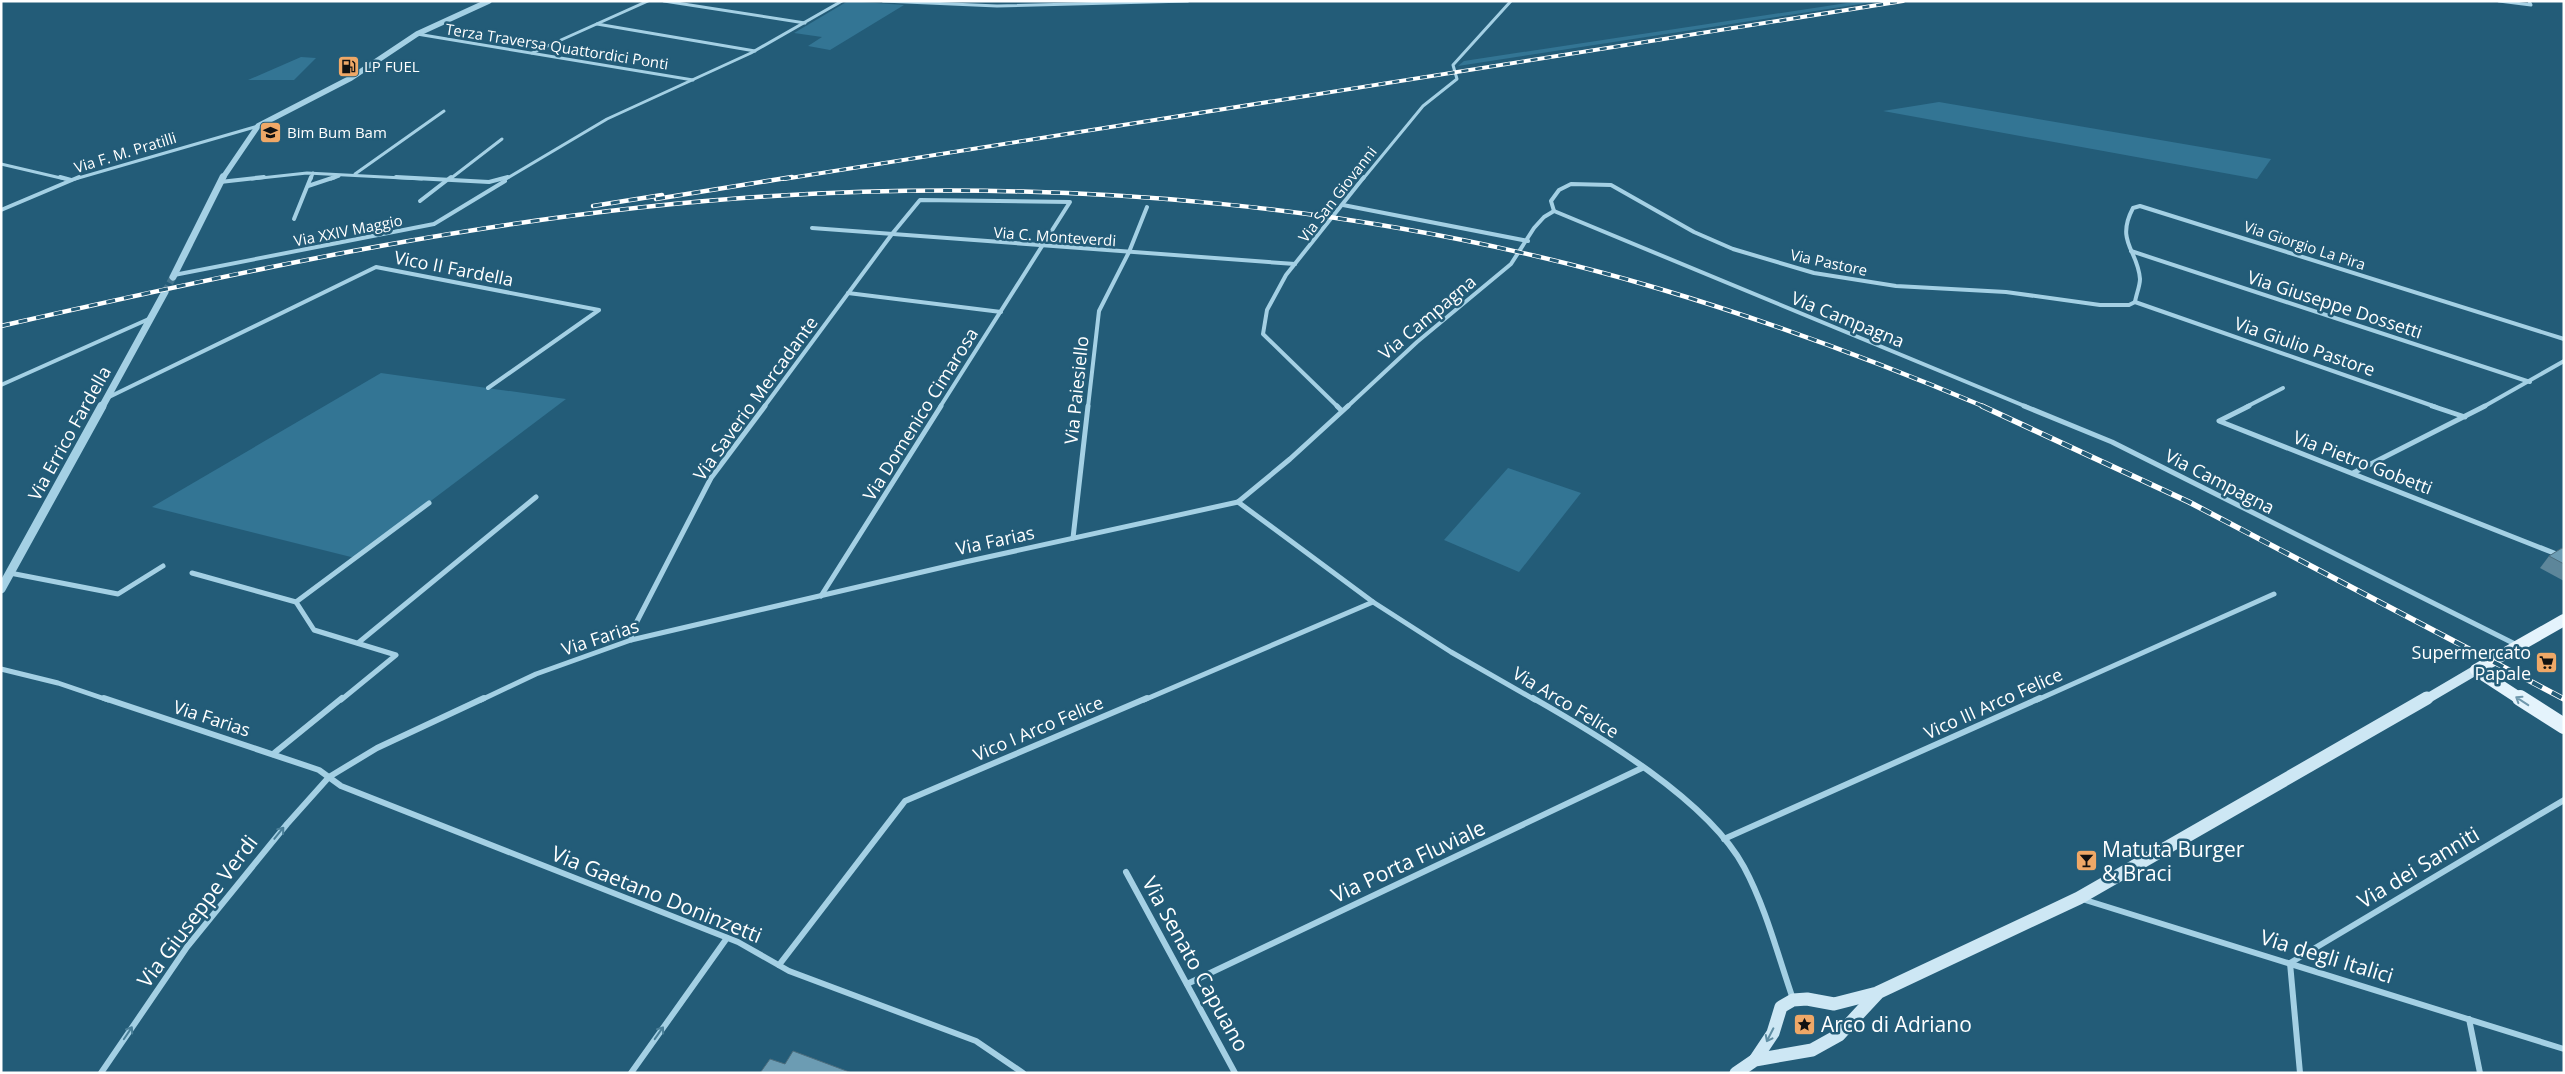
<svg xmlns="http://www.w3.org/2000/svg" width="2565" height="1074" font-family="'Open Sans',sans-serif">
	<rect width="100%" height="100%" fill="#235c78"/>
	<!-- green -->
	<g fill="#337594">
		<path d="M 848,1 L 904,5 L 830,50 L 808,46 L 822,37 L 794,33 Z"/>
		<path d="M 1860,1 L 1880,1 L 1458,66 L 1464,61 Z"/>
		<path d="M 301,57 L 316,58 L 294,80 L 248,80 Z"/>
		<path d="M 1939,102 L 2271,159 L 2257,179 L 1883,111 Z"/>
		<path d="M 381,373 L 566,399 L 355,558 L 152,507 Z"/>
		<path d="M 1508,468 L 1581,493 L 1519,572 L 1444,540 Z"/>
	</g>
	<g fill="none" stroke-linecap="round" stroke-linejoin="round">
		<!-- tertiary-tunnel -->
		<path stroke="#44748c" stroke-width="7" stroke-dasharray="7 3" stroke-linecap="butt" d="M 165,292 L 173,277"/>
		<!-- minor-far3 -->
		<g stroke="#a4d0e4" stroke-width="3">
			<path d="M 664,1 L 805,23"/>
			<path d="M 883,1 L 997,6 L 1188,1"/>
			<path d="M 2499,1 L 2531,5 L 2529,1"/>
			<path d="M 597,24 L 755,51"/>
			<path d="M 417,34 L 693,80"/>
			<path d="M 532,53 L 648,1"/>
			<path d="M 1,164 L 65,179"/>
			<path d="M 355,174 L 444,111"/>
			<path d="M 75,179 L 258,126"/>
			<path d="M 252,179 L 307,173 L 422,179"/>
			<path d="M 311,179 L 313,173"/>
			<path d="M 331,179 L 339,176"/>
			<path d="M 450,179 L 502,139"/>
			<path d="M 506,179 L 607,119 L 751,53 L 842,1"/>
			<path d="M 1363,179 L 1423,106 L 1457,79 L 1453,65 L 1511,1"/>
		</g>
		<!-- minor-far2 -->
		<g stroke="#a4d0e4" stroke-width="4">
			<path d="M 60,177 L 71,180"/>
			<path d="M 396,177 L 489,182 L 508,177"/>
			<path d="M 220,182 L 264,177"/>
			<path d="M 308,186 L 335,177"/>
			<path d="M 420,201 L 451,177"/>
			<path d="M 1343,205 L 1528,241"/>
			<path d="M 1,210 L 79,177"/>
			<path d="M 1554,211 L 1551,201 L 1559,190 L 1571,184 L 1611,185 L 1694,232 L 1733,249 L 1814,273 L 1896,286 L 2006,292 L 2100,305 L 2129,305 L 2135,302"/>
			<path d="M 294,219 L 311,177"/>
			<path d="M 812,228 L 1295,264"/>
			<path d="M 2131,251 L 2530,382"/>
			<path d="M 174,275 L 434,224 L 505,181"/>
			<path d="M 848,293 L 1001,312"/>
			<path d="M 2135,302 C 2136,295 2140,286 2140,279 C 2138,250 2115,242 2133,208 L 2140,206 L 2564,339"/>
			<path d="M 2135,302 L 2436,407"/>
			<path d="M 1,385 L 151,318"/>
			<path d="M 107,398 L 376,267 L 599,310 L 488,388"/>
			<path d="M 764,407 L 892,234 L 920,200 L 1070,202 L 940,407"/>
			<path d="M 1088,407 L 1099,311 L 1129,252 L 1147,207"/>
			<path d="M 1338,407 L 1263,334 L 1267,310 L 1286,275 L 1364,177"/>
			<path d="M 1347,407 L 1417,342 L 1511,264 L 1534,228 L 1544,217 L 1554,211 L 2027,407"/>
			<path d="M 2246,407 L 2283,388"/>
			<path d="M 2483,407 L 2564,361"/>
		</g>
		<!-- minor-far1 -->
		<g stroke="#a4d0e4" stroke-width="5">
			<path d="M 1337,406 L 1341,410"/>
			<path d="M 2024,406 L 2112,442 L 2517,645"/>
			<path d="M 2249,406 L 2219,421 L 2564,557"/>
			<path d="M 2432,406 L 2465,417"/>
			<path d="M 2353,473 L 2485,406"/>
			<path d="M 1238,502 L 1373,602 L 1451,652 L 1535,700"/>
			<path d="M 1073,538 L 1088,406"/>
			<path d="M 10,573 L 118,594 L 163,566"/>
			<path d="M 192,573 L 296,602"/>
			<path d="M 821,596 L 941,406"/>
			<path d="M 631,640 L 632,631 L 711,478 L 765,406"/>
			<path d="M 358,643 L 536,497"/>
			<path d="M 1,669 L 58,683 L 108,700"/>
			<path d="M 341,700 L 396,655 L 314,630 L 296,602 L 429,503"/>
			<path d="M 481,700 L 536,674 L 631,640 L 965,562 L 1238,502 L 1290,459 L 1348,406"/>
			<path d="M 1144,700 L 1373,602"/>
			<path d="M 2037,700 L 2274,594"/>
		</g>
		<!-- minor -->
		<g stroke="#a4d0e4" stroke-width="6">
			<path d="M 104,698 L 319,770 L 341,786 L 738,942 L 789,971 L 976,1041 L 1023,1073"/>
			<path d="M 1533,698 C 1598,735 1708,800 1744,867 C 1766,908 1778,956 1793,999"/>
			<path d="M 273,754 L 342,698"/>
			<path d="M 1724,839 L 2040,698"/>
			<path d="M 1126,872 L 1235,1073"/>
			<path d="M 2082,899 L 2564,1049"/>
			<path d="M 779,965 L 905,801 L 1147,698"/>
			<path d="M 1187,984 L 1642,768"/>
			<path d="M 2469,1019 L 2480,1073"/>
			<path d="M 101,1073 L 187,947 L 287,824 L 329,777 L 377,748 L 484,698"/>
			<path d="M 631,1073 L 727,938"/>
			<path d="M 2300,1073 L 2290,963 L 2564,800"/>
		</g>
		<!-- tertiary-far2 -->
		<path stroke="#a4d0e4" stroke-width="5.5" d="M 222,179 L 258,126 L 351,78 L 417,34 L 489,1"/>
		<!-- tertiary-far1 -->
		<g stroke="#a4d0e4" stroke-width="7">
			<path d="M 173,277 L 223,177"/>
			<path d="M 102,407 L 165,292"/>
		</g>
		<!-- tertiary -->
		<path stroke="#a4d0e4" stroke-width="9" d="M 1,589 L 102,406"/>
		<!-- secondary-far1 -->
		<path stroke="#cde7f4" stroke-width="10" d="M 2425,700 L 2476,670"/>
		<!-- secondary -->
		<g stroke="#cde7f4" stroke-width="13">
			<path d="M 1755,1060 L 1773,1033 L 1781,1007 L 1793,1000 L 1807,999 L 1834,1004 L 1877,993 L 2079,898 L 2427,698"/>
			<path d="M 1736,1073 L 1755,1060 L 1812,1050 L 1839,1035 L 1877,994"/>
		</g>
		<!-- primary-far1 -->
		<path stroke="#e4f3fc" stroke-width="12" d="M 2522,700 L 2476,670 L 2564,620"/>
		<!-- primary -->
		<path stroke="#e4f3fc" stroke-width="16" d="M 2520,698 L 2564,726"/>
		<defs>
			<path id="rail-far2" d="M 784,179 L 1903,1"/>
			<g id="rail-far1">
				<path d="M 656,199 L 792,177"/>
				<path d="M 593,206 L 662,195"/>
				<path d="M 1,326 C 255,268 512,212 773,196 C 1070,178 1374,204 1660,289 C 1771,322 1878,362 1985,407"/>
			</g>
			<path id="rail" d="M 1982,406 L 2189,502 L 2564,699"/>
		</defs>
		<!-- rail-far2 casing -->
		<use href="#rail-far2" stroke="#fff" stroke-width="4"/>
		<!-- rail-far1 casing -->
		<use href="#rail-far1" stroke="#fff" stroke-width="4.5"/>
		<!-- rail casing -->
		<use href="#rail" stroke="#fff" stroke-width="5.5"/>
		<!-- rail-far2 -->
		<use href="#rail-far2" stroke="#235c78" stroke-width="2.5" stroke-dasharray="7" stroke-linecap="butt"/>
		<!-- rail-far1 -->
		<use href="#rail-far1" stroke="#235c78" stroke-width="3" stroke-dasharray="9" stroke-linecap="butt"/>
		<!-- rail -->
		<use href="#rail" stroke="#235c78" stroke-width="4" stroke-dasharray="11" stroke-linecap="butt"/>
	</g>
	<!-- wall -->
	<path fill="#5d869a" d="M 2564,549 L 2564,581 L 2540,568 L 2549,556 Z"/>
	<!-- building -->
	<g fill="#6c9cb3" stroke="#4c6d7d">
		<path d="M 2562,548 L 2564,549 L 2564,564 L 2549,556 Z"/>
		<path d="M 793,1051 L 852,1073 L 760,1073 L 770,1059 L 785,1064 Z"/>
	</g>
	<!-- one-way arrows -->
	<defs><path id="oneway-shaft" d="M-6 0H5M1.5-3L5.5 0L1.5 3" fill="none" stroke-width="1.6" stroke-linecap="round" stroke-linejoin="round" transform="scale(1.25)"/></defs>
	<use stroke="#7098ad" href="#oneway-shaft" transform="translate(2522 701) rotate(-147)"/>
	<g stroke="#4a7f98">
		<use href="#oneway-shaft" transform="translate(279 833) rotate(-51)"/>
		<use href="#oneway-shaft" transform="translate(128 1033) rotate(-56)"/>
		<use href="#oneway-shaft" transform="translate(659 1033) rotate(-55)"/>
	</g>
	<use stroke="#5e8da3" href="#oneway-shaft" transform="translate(1770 1035) rotate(117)"/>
	<!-- icons -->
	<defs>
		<symbol id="fuel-square" viewBox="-11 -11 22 22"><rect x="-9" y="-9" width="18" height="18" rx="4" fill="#efa867" stroke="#235c78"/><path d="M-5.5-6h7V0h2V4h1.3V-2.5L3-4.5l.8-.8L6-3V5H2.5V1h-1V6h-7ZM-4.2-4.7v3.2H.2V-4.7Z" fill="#111"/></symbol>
		<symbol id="school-square" viewBox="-11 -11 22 22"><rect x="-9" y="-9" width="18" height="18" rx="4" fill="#efa867" stroke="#235c78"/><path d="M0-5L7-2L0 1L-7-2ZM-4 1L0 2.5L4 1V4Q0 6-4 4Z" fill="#111"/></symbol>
		<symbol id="supermarket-square" viewBox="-11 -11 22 22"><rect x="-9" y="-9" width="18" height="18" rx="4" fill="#efa867" stroke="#235c78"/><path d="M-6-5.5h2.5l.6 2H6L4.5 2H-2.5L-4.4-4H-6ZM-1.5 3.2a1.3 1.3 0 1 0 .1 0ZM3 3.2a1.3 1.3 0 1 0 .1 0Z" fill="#111"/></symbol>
		<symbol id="bar-square" viewBox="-11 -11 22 22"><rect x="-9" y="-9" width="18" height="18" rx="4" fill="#efa867" stroke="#235c78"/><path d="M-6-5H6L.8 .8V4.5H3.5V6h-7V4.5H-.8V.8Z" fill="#111"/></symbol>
		<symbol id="sight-square" viewBox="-11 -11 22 22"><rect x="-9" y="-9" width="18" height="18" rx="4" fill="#efa867" stroke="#235c78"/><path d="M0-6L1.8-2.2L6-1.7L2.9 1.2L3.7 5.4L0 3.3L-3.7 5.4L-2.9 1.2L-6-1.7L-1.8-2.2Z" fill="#111"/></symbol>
	</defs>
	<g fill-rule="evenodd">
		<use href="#fuel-square" x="336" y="54" width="25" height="25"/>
		<use href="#school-square" x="258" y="120" width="25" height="25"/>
		<use href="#supermarket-square" x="2534" y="650" width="25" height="25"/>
		<use href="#bar-square" x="2074" y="848" width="25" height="25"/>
		<use href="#sight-square" x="1792" y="1012" width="25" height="25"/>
	</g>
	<g text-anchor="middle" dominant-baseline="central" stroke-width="5" stroke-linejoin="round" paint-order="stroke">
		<!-- far-street labels -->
		<g font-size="15" fill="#fff" stroke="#235c78">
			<text transform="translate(557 46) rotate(9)">Terza Traversa Quattordici Ponti</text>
			<text transform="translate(125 152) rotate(-17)">Via F. M. Pratilli</text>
			<text transform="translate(1337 194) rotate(-52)">Via San Giovanni</text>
			<text transform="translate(348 230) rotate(-11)">Via XXIV Maggio</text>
			<text transform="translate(1055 236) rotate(4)">Via C. Monteverdi</text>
			<text transform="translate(2305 245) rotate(18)">Via Giorgio La Pira</text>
			<text transform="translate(1829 262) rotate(12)">Via Pastore</text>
		</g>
		<!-- far-poi labels -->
		<g font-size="15" fill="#fff" stroke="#235c78" text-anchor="start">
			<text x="364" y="66">LP FUEL</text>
			<text x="287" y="132">Bim Bum Bam</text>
		</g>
		<!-- street labels -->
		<g font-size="18" fill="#fff" stroke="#235c78">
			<text transform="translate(454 268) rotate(11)">Vico II Fardella</text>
			<text transform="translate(2335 304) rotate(18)">Via Giuseppe Dossetti</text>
			<text transform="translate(1427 317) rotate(-40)">Via Campagna</text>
			<text transform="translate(1848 319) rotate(22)">Via Campagna</text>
			<text transform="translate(2305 346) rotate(19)">Via Giulio Pastore</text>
			<text transform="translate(1076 390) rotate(-84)">Via Paiesiello</text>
			<text transform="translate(755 398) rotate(-54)">Via Saverio Mercadante</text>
			<text transform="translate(920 414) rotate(-58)">Via Domenico Cimarosa</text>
			<text transform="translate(69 433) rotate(-61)">Via Errico Fardella</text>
			<text transform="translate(2363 462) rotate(21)">Via Pietro Gobetti</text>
			<text transform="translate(2220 481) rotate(27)">Via Campagna</text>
			<text transform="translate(995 540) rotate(-12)">Via Farias</text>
			<text transform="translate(600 637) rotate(-18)">Via Farias</text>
			<text transform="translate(1566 702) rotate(31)">Via Arco Felice</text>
			<text transform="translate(1993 703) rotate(-24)">Vico III Arco Felice</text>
			<text transform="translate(212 718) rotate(18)">Via Farias</text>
			<text transform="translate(1038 728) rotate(-23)">Vico I Arco Felice</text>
		</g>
		<!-- poi labels -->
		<g font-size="18" fill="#fff" stroke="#235c78" text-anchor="end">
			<text x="2531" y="652">Supermercato<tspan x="2531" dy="21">Papale</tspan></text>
		</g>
		<!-- near-poi labels -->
		<g font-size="21" fill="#fff" stroke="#235c78" text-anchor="start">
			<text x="2102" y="849">Matuta Burger<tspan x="2102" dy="24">&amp; Braci</tspan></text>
			<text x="1821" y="1024">Arco di Adriano</text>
		</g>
		<!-- near-street labels -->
		<g font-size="21" fill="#fff" stroke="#235c78">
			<text transform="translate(1408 861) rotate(-25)">Via Porta Fluviale</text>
			<text transform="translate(2418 867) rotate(-31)">Via dei Sanniti</text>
			<text transform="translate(657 894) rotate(22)">Via Gaetano Doninzetti</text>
			<text transform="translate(197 911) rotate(-53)">Via Giuseppe Verdi</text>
			<text transform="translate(2327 956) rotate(17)">Via degli Italici</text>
			<text transform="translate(1196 964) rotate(61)">Via Senato Capuano</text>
		</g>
	</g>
	<!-- border -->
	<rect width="2565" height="1074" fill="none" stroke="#ffffff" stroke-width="5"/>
</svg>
